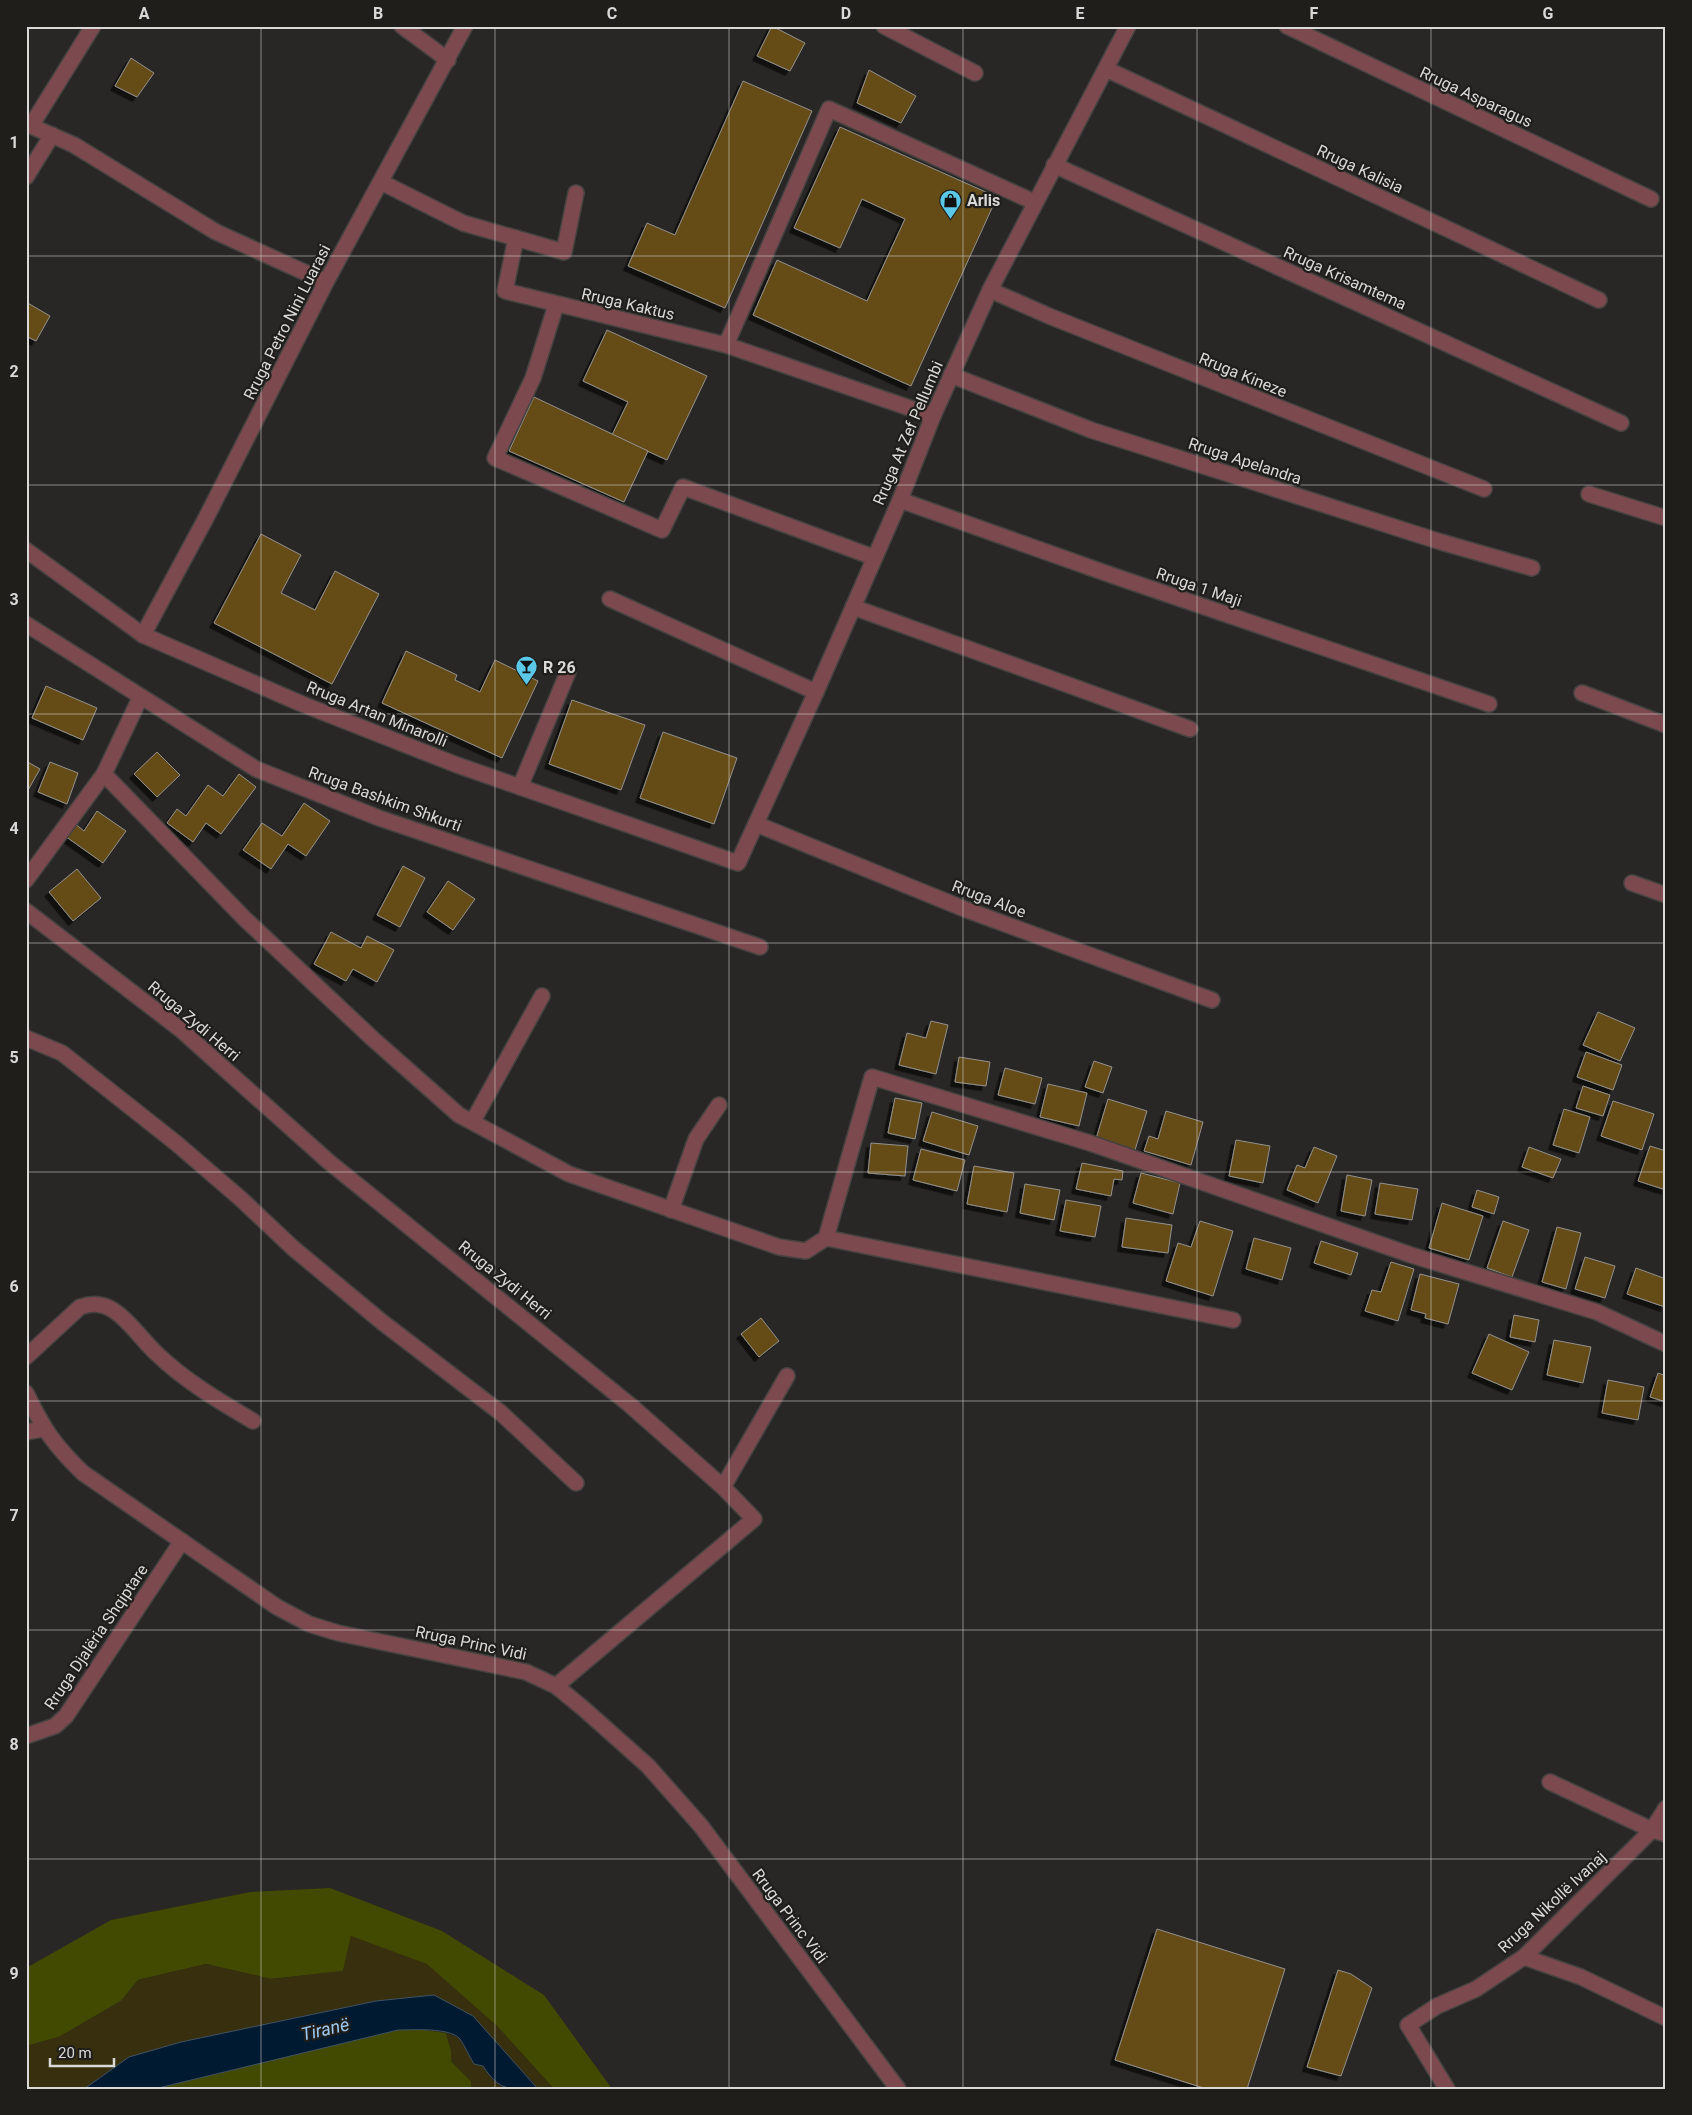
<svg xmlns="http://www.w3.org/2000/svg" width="1692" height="2115" font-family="Roboto,sans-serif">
	<defs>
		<filter id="shadow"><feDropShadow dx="-4.5" dy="4.5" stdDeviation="0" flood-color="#0009"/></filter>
	</defs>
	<rect width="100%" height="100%" fill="#292725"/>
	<!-- green -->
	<g fill="#424900">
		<path d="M 330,1888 L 442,1931 L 544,1995 L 612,2089 L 554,2089 L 496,2025 L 351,1937 L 343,1971 L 271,1979 L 206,1964 L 138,1980 L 121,2001 L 59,2037 L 26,2046 L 26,1968 L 111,1920 L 250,1892 Z"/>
		<path d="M 398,2030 L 426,2030 L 446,2033 L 451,2050 L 451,2061 L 471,2081 L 472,2089 L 154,2089 Z"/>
	</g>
	<!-- sand -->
	<g fill="#372f0e">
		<path d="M 351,1936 L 427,1964 L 496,2025 L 554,2089 L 538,2089 L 531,2079 L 434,1995 L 376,2001 L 292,2018 L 129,2057 L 84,2089 L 26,2089 L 26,2046 L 59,2037 L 121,2001 L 138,1980 L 206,1964 L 271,1979 L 343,1971 Z"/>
		<path d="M 446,2033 L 459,2038 L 474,2064 L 483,2066 L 493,2081 L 505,2089 L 472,2089 L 471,2081 L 451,2061 L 451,2050 Z"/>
	</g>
	<!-- water -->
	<path fill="#001a31" stroke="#415363" d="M 434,1995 L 473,2016 L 538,2089 C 509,2089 500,2092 483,2066 L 474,2064 C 469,2056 465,2046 460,2039 C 450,2027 412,2030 398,2030 L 154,2089 L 84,2089 L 129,2057 L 181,2042 L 376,2001 Z"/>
	<!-- building -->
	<g fill="#654c18" stroke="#93918e" filter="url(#shadow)">
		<path d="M 772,26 L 805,43 L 790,71 L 757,56 Z"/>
		<path d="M 131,58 L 154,73 L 137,97 L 115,86 Z"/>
		<path d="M 869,70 L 916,96 L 901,123 L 857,103 Z"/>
		<path d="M 743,81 L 812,111 L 725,308 L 628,266 L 647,223 L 675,235 Z"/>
		<path d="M 840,127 L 997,197 L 911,386 L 753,315 L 777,260 L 867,301 L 905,219 L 862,199 L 840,248 L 794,228 Z"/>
		<path d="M 26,302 L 50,316 L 36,341 L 26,336 Z"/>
		<path d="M 607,330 L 707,376 L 667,460 L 612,435 L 628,402 L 583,381 Z"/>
		<path d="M 534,397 L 648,451 L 624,502 L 509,451 Z"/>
		<path d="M 261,534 L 301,555 L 281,593 L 315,610 L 335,571 L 379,594 L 332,684 L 214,623 Z"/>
		<path d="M 406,651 L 457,675 L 455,680 L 480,692 L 495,660 L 538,681 L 502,758 L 382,703 Z"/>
		<path d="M 46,686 L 97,708 L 83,740 L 32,718 Z"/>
		<path d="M 572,700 L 645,725 L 621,790 L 549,764 Z"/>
		<path d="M 663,732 L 737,758 L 714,824 L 640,798 Z"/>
		<path d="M 157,752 L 180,775 L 157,797 L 134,774 Z"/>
		<path d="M 26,761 L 40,769 L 27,792 L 26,792 Z"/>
		<path d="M 50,762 L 78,773 L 67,804 L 38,792 Z"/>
		<path d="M 239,774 L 256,787 L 221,834 L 206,823 L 193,842 L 167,823 L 177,809 L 186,816 L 208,785 L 223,796 Z"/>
		<path d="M 304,803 L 330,821 L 306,856 L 288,844 L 271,869 L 243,850 L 262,823 L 282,836 Z"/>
		<path d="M 97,811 L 126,831 L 103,863 L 65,836 L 74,823 L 84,831 Z"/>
		<path d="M 403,866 L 425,878 L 400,927 L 377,915 Z"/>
		<path d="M 77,869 L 101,898 L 73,921 L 49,892 Z"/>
		<path d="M 448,881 L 475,899 L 453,930 L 427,912 Z"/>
		<path d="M 331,932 L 361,948 L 367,936 L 394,950 L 377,982 L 353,969 L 346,981 L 314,964 Z"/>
		<path d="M 1598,1012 L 1635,1028 L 1620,1061 L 1583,1045 Z"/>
		<path d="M 931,1021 L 948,1025 L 936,1074 L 899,1065 L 907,1033 L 926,1038 Z"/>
		<path d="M 1586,1052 L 1622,1065 L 1613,1090 L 1577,1077 Z"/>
		<path d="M 959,1057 L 990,1062 L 986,1086 L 955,1082 Z"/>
		<path d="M 1094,1061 L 1112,1067 L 1103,1093 L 1085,1087 Z"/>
		<path d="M 1005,1068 L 1042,1078 L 1035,1104 L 998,1095 Z"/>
		<path d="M 1048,1084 L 1087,1093 L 1079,1126 L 1040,1117 Z"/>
		<path d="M 1583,1086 L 1610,1095 L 1603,1116 L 1576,1108 Z"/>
		<path d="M 895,1098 L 922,1103 L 915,1139 L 888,1133 Z"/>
		<path d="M 1108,1099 L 1147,1111 L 1135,1150 L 1096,1139 Z"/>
		<path d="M 1613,1101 L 1654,1114 L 1642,1150 L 1601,1136 Z"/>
		<path d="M 1564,1109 L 1590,1117 L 1579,1153 L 1553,1145 Z"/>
		<path d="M 1166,1111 L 1203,1122 L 1191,1165 L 1144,1151 L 1149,1136 L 1158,1139 Z"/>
		<path d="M 932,1112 L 978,1126 L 969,1155 L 923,1141 Z"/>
		<path d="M 1236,1140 L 1270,1146 L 1263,1183 L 1229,1176 Z"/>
		<path d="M 871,1143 L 908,1146 L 905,1176 L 868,1173 Z"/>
		<path d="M 1650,1146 L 1666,1151 L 1666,1190 L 1638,1181 Z"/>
		<path d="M 1314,1147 L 1337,1156 L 1318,1203 L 1287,1190 L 1297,1165 L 1305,1168 Z"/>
		<path d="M 1529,1147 L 1561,1159 L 1553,1178 L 1522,1167 Z"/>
		<path d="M 921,1149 L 965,1160 L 957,1191 L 913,1180 Z"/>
		<path d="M 1082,1163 L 1123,1171 L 1122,1180 L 1114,1179 L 1111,1196 L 1076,1189 Z"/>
		<path d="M 974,1166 L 1014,1173 L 1007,1212 L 967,1204 Z"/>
		<path d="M 1141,1173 L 1180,1183 L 1173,1214 L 1133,1203 Z"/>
		<path d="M 1347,1175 L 1372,1180 L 1365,1216 L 1341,1211 Z"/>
		<path d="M 1380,1183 L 1418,1189 L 1412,1220 L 1375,1214 Z"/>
		<path d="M 1025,1184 L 1060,1190 L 1054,1220 L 1020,1213 Z"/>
		<path d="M 1477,1190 L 1499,1197 L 1494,1214 L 1472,1207 Z"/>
		<path d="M 1066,1200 L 1101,1206 L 1095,1237 L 1060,1231 Z"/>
		<path d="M 1442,1203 L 1483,1216 L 1469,1260 L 1429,1248 Z"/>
		<path d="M 1126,1218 L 1172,1225 L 1168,1253 L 1122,1247 Z"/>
		<path d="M 1200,1221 L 1233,1231 L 1213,1296 L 1166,1281 L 1178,1243 L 1191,1247 Z"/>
		<path d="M 1503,1221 L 1529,1230 L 1512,1277 L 1487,1268 Z"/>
		<path d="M 1557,1227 L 1581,1233 L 1566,1289 L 1542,1282 Z"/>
		<path d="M 1254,1238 L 1291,1248 L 1282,1280 L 1246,1269 Z"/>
		<path d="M 1321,1241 L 1358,1253 L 1351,1275 L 1314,1263 Z"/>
		<path d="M 1585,1257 L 1615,1266 L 1605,1298 L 1575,1289 Z"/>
		<path d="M 1391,1262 L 1414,1269 L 1398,1321 L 1365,1311 L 1372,1290 L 1381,1292 Z"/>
		<path d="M 1636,1268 L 1666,1279 L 1665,1307 L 1627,1294 Z"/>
		<path d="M 1420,1274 L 1459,1284 L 1448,1324 L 1425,1318 L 1426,1314 L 1411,1310 Z"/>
		<path d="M 1514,1315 L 1539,1320 L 1535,1342 L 1510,1337 Z"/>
		<path d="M 761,1318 L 779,1341 L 759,1357 L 741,1334 Z"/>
		<path d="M 1489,1334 L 1529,1352 L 1512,1390 L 1472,1373 Z"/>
		<path d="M 1554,1340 L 1591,1347 L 1583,1383 L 1547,1375 Z"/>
		<path d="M 1658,1373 L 1666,1376 L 1666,1402 L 1650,1397 Z"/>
		<path d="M 1608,1380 L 1644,1387 L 1638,1420 L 1602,1413 Z"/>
		<path d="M 1157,1929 L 1285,1969 L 1247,2089 L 1207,2089 L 1115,2060 Z"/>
		<path d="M 1338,1970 L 1351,1974 L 1372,1988 L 1341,2076 L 1307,2067 Z"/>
	</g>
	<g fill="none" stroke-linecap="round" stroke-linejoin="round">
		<defs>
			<g id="minor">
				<path d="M 93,26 L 31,126 L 74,145 L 216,232 L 326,282"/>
				<path d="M 402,26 L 448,60"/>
				<path d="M 884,26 L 975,73"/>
				<path d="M 1287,26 L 1651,199"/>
				<path d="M 1106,69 L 1599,300"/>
				<path d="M 1054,165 L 1621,423"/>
				<path d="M 26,177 L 52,135"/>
				<path d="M 381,182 L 463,223 L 564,252 L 576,193"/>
				<path d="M 516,238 L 505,291 L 726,345 L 933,416"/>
				<path d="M 990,290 L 1049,316 L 1484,489"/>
				<path d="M 556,305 L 533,378 L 495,458 L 662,530 L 683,487 L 873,557"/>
				<path d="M 726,345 L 829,109 L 1034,202"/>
				<path d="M 951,375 L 1091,430 L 1441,542 L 1532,568"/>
				<path d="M 1589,494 L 1666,518"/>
				<path d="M 900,500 L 1114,576 L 1489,704"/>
				<path d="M 26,550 L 143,635 L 302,704 L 457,765 L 738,863 L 816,692 L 900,500 L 933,416 L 990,290 L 1128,26"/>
				<path d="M 610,599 L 816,692"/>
				<path d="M 853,607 L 1190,729"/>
				<path d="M 26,624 L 256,769 L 379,818 L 760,947"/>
				<path d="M 143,635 L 206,518 L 326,282 L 465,26"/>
				<path d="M 1582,693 L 1666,725"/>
				<path d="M 104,774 L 245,919 L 373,1039 L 459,1115 L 569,1174 L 779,1247 L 806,1251 L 826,1238 L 872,1077 L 1090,1143 L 1411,1255 L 1597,1312 L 1666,1344"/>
				<path d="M 520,787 L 568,672"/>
				<path d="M 756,824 L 967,910 L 1212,1000"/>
				<path d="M 26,880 L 104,774 L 140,698"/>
				<path d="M 1632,883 L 1666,895"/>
				<path d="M 26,911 L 180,1029 L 329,1162 L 630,1405 L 723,1487 L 754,1519 L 556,1686"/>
				<path d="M 26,1038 L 62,1053 L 176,1143 L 241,1199 L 293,1248 L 382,1322 L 501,1413 L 576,1483"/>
				<path d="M 473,1121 L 542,996"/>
				<path d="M 671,1210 L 696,1139 L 719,1105"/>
				<path d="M 826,1238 L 1233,1320"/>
				<path d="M 26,1357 L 80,1307 C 92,1303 102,1303 113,1310 C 129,1320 142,1340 156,1353 C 185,1381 219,1401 253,1421"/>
				<path d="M 26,1393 C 44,1430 54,1445 83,1473 L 277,1607 L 309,1624 L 338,1633 L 526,1672 L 556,1686 L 584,1709 L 648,1766 L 701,1826 L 898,2089"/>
				<path d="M 26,1432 L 43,1429"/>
				<path d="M 723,1487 L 787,1376"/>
				<path d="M 26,1736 L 55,1726 L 66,1716 L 182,1541"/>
				<path d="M 1550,1782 L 1652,1830 L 1666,1834"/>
				<path d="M 1524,1957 L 1581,1977 L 1666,2018"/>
				<path d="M 1447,2089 L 1408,2025 L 1437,2006 L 1476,1989 L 1524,1957 L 1652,1830 L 1666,1808"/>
			</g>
		</defs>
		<!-- minor casing -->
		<use href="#minor" stroke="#454341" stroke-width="18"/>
		<!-- minor -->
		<use href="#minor" stroke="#7c494e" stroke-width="15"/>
	</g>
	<!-- grid -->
	<path fill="none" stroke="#dad9d7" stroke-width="1" stroke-opacity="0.55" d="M 261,26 L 261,2089M 495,26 L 495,2089M 729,26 L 729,2089M 963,26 L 963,2089M 1197,26 L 1197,2089M 1431,26 L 1431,2089M 26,256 L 1666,256M 26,485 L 1666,485M 26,714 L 1666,714M 26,943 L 1666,943M 26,1172 L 1666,1172M 26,1401 L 1666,1401M 26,1630 L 1666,1630M 26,1859 L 1666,1859"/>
	<!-- icons -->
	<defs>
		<symbol id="shop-pin" viewBox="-11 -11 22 30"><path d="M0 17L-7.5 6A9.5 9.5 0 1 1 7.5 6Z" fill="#5bc8e7" stroke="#1f1e1b"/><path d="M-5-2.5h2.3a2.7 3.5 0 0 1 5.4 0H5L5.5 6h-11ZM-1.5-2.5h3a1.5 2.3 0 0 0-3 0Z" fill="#111"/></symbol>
		<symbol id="bar-pin" viewBox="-11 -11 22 30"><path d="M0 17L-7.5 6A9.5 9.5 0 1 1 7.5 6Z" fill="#5bc8e7" stroke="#1f1e1b"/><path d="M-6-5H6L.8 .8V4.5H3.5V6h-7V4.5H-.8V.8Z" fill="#111"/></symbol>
	</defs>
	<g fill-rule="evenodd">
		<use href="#shop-pin" x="938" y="188" width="25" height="34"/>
		<use href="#bar-pin" x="514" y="654" width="25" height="34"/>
	</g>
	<g text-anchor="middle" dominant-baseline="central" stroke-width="4.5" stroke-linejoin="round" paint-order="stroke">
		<!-- street labels -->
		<g font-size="16" fill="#dad9d7" stroke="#1f1e1b">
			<text transform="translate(1476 97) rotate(25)">Rruga Asparagus</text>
			<text transform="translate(1360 169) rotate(25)">Rruga Kalisia</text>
			<text transform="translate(1345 278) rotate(24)">Rruga Krisamtema</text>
			<text transform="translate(628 304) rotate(13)">Rruga Kaktus</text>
			<text transform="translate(287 322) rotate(-63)">Rruga Petro Nini Luarasi</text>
			<text transform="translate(1243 375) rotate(22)">Rruga Kineze</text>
			<text transform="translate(908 433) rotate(-67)">Rruga At Zef Pellumbi</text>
			<text transform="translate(1245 461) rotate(18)">Rruga Apelandra</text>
			<text transform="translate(1199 587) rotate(19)">Rruga 1 Maji</text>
			<text transform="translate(377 714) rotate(22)">Rruga Artan Minarolli</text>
			<text transform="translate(385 799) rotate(20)">Rruga Bashkim Shkurti</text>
			<text transform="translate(989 899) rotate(21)">Rruga Aloe</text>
			<text transform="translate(194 1021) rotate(40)">Rruga Zydi Herri</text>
			<text transform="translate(505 1280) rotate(39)">Rruga Zydi Herri</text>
			<text transform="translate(96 1637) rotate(-56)">Rruga Djalëria Shqiptare</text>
			<text transform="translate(471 1643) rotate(12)">Rruga Princ Vidi</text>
			<text transform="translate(1552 1902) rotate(-43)">Rruga Nikollë Ivanaj</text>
			<text transform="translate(790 1916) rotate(53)">Rruga Princ Vidi</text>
		</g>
		<!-- poi labels -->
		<g font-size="16" font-weight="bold" fill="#dad9d7" stroke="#1f1e1b" text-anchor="start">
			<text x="967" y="200">Arlis</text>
			<text x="543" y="667">R 26</text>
		</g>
		<!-- water labels -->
		<g font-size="18" font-style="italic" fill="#9cc8f1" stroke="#1f1e1b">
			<text transform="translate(325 2029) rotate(-13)">Tiranë</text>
		</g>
	</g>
	<!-- border -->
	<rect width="1692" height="2115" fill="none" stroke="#1f1e1b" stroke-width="55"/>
	<!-- scale -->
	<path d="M50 2058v8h64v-8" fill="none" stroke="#dad9d7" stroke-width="2.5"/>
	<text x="58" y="2058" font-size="15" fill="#dad9d7" stroke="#1f1e1b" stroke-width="4" paint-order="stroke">20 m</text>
	<rect x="28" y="28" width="1636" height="2060" fill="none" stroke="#dad9d7" stroke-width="2"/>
	<g font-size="16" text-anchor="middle" font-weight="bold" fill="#dad9d7">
		<text x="144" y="19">A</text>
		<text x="378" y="19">B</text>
		<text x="612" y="19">C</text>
		<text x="846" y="19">D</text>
		<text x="1080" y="19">E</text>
		<text x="1314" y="19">F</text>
		<text x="1548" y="19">G</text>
		<text x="14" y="148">1</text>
		<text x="14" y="377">2</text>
		<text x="14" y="605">3</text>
		<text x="14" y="834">4</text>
		<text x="14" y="1063">5</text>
		<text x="14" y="1292">6</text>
		<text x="14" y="1521">7</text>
		<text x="14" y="1750">8</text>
		<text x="14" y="1979">9</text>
	</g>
</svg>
